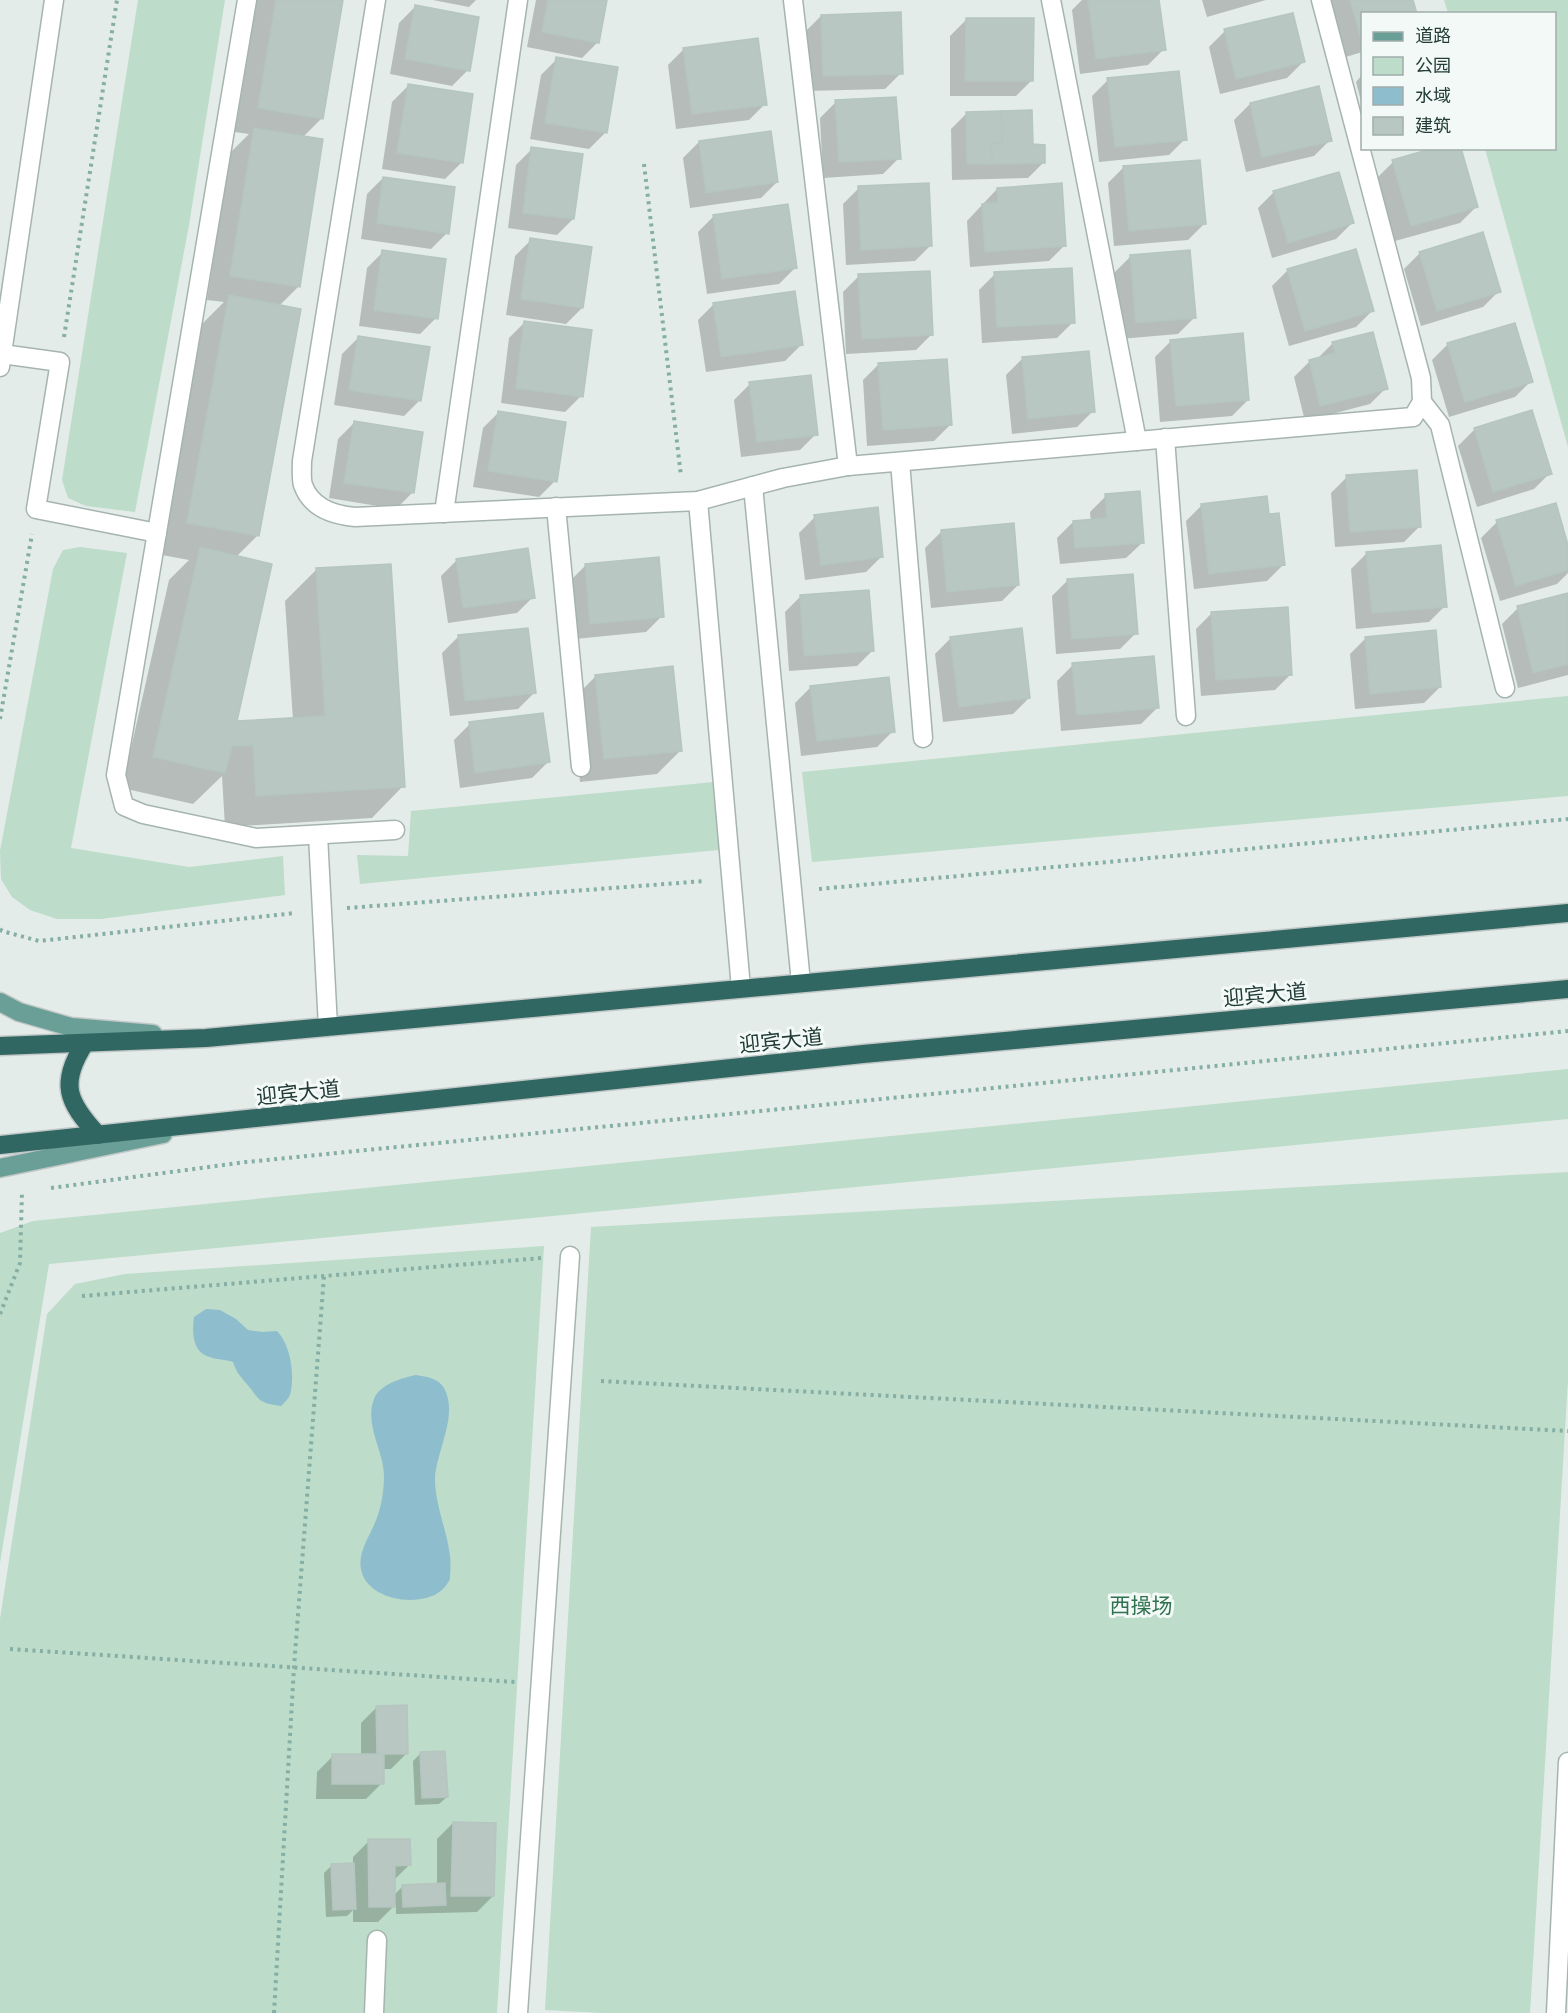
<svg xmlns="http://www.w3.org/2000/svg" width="1568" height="2013" font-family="'IBM Plex Sans','Noto Sans SC',sans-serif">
	<rect width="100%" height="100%" fill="#e3ece9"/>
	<!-- green -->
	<g fill="#bddcc9">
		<path d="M 138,0 L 225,0 L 189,225 L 135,512 L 86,506 L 68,498 L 62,480 Z"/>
		<path d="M 1444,0 L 1568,0 L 1568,447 L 1485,149 L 1554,148 L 1554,14 L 1448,13 Z"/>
		<path d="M 80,547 L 127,553 L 71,848 L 189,867 L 283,856 L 285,895 L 101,919 L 57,919 L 30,910 L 12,897 L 1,879 L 0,851 L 53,569 L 63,550 Z"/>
		<path d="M 1568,696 L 1568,796 L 812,862 L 802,772 Z"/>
		<path d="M 714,782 L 719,850 L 360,884 L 357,855 L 408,856 L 411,811 Z"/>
		<path d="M 1568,1069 L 1568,1119 L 49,1264 L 0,1563 L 0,1233 L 33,1221 Z"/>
		<path d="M 1568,1172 L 1568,1380 L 1530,2013 L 602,2013 L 545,2010 L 591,1227 Z"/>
		<path d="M 544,1246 L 497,2013 L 0,2013 L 0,1619 L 47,1314 L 75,1284 L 125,1274 Z"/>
	</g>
	<!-- water -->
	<g fill="#8ebdce">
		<path d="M 206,1309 L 220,1310 L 236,1319 L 248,1330 L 262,1332 L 277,1331 C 291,1345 295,1376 290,1395 C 288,1399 284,1403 281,1406 C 256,1403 260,1399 246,1383 C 239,1375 236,1371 233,1362 C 225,1359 217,1360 210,1357 C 192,1352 192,1332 194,1317 Z"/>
		<path d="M 416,1375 C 427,1377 438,1378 444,1388 C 459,1415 436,1451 435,1479 C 435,1505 447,1530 450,1556 C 451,1564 450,1572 450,1579 C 448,1583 445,1587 442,1590 C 420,1609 366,1600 361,1569 C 358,1553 368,1539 374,1525 C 381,1510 384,1492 384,1476 C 384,1451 364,1425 374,1399 C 380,1384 402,1378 416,1375 Z"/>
	</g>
	<!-- shadow -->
	<g fill="#0003">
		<path d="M 257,0 L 342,0 L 322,118 L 303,137 L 298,287 L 279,306 L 258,535 L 236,557 L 235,723 L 293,720 L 285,601 L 317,569 L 403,786 L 372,818 L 225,827 L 222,776 L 193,804 L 122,788 L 169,580 L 189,560 L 157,554 L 198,328 L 224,302 L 207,300 L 230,153 L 249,134 L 235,132 Z"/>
		<path d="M 433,0 L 476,0 L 469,7 Z"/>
		<path d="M 536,0 L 606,0 L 598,42 L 582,58 L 527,47 Z"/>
		<path d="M 1082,0 L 1157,0 L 1164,49 L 1148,65 L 1080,74 L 1072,10 Z"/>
		<path d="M 1202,0 L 1266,0 L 1207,17 Z"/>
		<path d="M 1332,0 L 1412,0 L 1362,14 L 1362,52 L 1346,57 L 1330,2 Z"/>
		<path d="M 415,7 L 468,70 L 452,86 L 390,74 L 399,23 Z"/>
		<path d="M 821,16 L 901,73 L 885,89 L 807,91 L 805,32 Z"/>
		<path d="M 966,20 L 1032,80 L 1016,96 L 950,96 L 950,36 Z"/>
		<path d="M 1225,31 L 1303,62 L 1287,78 L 1220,94 L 1209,47 Z"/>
		<path d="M 684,49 L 765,104 L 749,120 L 676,129 L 668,65 Z"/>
		<path d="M 557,59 L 605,133 L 589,149 L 530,139 L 541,75 Z"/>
		<path d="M 1362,75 L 1362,105 L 1356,82 Z"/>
		<path d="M 1108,80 L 1185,139 L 1169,155 L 1099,162 L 1092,96 Z"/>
		<path d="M 408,86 L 461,163 L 445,179 L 382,169 L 392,102 Z"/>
		<path d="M 836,102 L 899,158 L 883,174 L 823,178 L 820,118 Z"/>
		<path d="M 1250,104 L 1330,140 L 1314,156 L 1246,172 L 1234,120 Z"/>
		<path d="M 967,113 L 1032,146 L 1044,162 L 1028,178 L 952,180 L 951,129 Z"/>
		<path d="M 699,142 L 777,182 L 761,198 L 690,208 L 683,158 Z"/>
		<path d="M 532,149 L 573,219 L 557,235 L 508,228 L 516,165 Z"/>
		<path d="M 1393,162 L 1476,207 L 1460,223 L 1395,241 L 1377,178 Z"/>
		<path d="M 1124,167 L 1204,224 L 1188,240 L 1114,246 L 1108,183 Z"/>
		<path d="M 383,178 L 447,233 L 431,249 L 361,239 L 367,194 Z"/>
		<path d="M 859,188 L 931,245 L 915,261 L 846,265 L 843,204 Z"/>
		<path d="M 997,189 L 1065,245 L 1049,261 L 970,267 L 967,221 Z"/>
		<path d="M 1274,192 L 1352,223 L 1336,239 L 1272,258 L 1258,208 Z"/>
		<path d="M 714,216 L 795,268 L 779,284 L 707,294 L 698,232 Z"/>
		<path d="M 531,240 L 582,308 L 566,324 L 506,315 L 515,256 Z"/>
		<path d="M 383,252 L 436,318 L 420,334 L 359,326 L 367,268 Z"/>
		<path d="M 1420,253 L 1499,291 L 1483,307 L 1421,326 L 1404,269 Z"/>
		<path d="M 1130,257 L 1194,318 L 1178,334 L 1120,339 L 1114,273 Z"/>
		<path d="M 1288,270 L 1372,311 L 1356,327 L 1289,346 L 1272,286 Z"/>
		<path d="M 995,274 L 1073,322 L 1057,338 L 982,343 L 979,290 Z"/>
		<path d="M 859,276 L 932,334 L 916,350 L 846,354 L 843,292 Z"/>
		<path d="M 714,304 L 801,345 L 785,361 L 706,372 L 698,320 Z"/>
		<path d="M 525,322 L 581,396 L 565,412 L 501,403 L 509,338 Z"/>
		<path d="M 358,338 L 420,400 L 404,416 L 334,405 L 342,354 Z"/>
		<path d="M 1171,341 L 1248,400 L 1232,416 L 1160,422 L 1155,357 Z"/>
		<path d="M 1333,343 L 1386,388 L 1370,404 L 1305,421 L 1294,377 L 1310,361 L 1317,359 Z"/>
		<path d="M 1448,344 L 1531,381 L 1515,397 L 1449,417 L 1432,360 Z"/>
		<path d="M 1022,359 L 1093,411 L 1077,427 L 1012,434 L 1006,375 Z"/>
		<path d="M 879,364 L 950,425 L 934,441 L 867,446 L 863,380 Z"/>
		<path d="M 750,384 L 816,434 L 800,450 L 741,457 L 734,400 Z"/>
		<path d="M 499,412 L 555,481 L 539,497 L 473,487 L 483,428 Z"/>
		<path d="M 1531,412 L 1550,473 L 1534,489 L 1477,507 L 1458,446 L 1474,430 Z"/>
		<path d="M 354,423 L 412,493 L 396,509 L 329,498 L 338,439 Z"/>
		<path d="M 1347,477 L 1420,526 L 1404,542 L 1335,547 L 1331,493 Z"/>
		<path d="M 1106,496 L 1142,543 L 1126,558 L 1060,564 L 1057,538 L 1073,522 L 1091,521 L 1090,512 Z"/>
		<path d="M 1202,505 L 1268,516 L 1283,565 L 1267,581 L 1194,589 L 1186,521 Z"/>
		<path d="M 815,517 L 882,556 L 866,572 L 805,580 L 799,533 Z"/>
		<path d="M 1497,522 L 1568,550 L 1568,573 L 1557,584 L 1500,601 L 1481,538 Z"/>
		<path d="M 941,532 L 1018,585 L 1002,601 L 931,608 L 925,548 Z"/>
		<path d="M 1367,553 L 1445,606 L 1429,622 L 1356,629 L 1351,569 Z"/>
		<path d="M 457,560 L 533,597 L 517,613 L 448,623 L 441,576 Z"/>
		<path d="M 585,566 L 662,616 L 646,632 L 575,639 L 569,582 Z"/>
		<path d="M 1068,580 L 1136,633 L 1120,649 L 1056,654 L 1052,596 Z"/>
		<path d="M 1568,595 L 1568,675 L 1518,688 L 1502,624 L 1518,608 Z"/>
		<path d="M 801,596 L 873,650 L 857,666 L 789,671 L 785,612 Z"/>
		<path d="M 1212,613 L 1291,674 L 1275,690 L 1201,696 L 1196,629 Z"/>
		<path d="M 458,637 L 534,693 L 518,709 L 450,716 L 442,653 Z"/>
		<path d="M 951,638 L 1029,698 L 1013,714 L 943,722 L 935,654 Z"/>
		<path d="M 1366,638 L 1440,687 L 1424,703 L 1355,709 L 1350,654 Z"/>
		<path d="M 1073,665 L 1157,708 L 1141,724 L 1061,731 L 1057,681 Z"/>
		<path d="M 596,676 L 681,750 L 657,774 L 580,782 L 572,700 Z"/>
		<path d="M 811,687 L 893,731 L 877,747 L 801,756 L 795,703 Z"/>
		<path d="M 470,724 L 548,762 L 532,778 L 460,788 L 454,740 Z"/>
		<path d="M 377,1707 L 407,1753 L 391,1769 L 383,1769 L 382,1783 L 366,1799 L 316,1799 L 317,1772 L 333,1756 L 361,1756 L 361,1723 Z"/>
		<path d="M 421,1753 L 447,1797 L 439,1804 L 415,1805 L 413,1761 Z"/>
		<path d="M 453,1823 L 493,1896 L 477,1912 L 396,1914 L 396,1904 L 378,1922 L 353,1922 L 353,1910 L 347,1916 L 326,1917 L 324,1873 L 332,1865 L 353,1864 L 353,1857 L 369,1841 L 409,1865 L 394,1880 L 394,1895 L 403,1886 L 437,1885 L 437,1839 Z"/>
	</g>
	<!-- building -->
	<g fill="#b8c7c2" stroke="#b5c5c0" stroke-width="1.5">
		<path d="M 276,0 L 343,0 L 323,119 L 258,108 Z"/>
		<path d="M 548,0 L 607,0 L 599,43 L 542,32 Z"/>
		<path d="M 1088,0 L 1159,0 L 1166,50 L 1096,59 Z"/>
		<path d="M 1350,0 L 1413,0 L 1417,14 L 1362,14 L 1362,42 Z"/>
		<path d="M 415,5 L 479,17 L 470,71 L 405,59 Z"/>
		<path d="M 901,12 L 903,74 L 823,76 L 821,15 Z"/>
		<path d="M 1293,13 L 1305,62 L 1236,79 L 1224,29 Z"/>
		<path d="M 966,18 L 1034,18 L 1033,81 L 965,81 Z"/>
		<path d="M 758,38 L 767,105 L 692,114 L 683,48 Z"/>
		<path d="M 556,57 L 618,67 L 607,133 L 545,123 Z"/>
		<path d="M 1179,71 L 1187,140 L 1115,147 L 1107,78 Z"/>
		<path d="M 408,84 L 473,94 L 463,163 L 397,153 Z"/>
		<path d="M 1319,86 L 1332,141 L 1262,157 L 1250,103 Z"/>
		<path d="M 896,97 L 901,159 L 839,162 L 835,100 Z"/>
		<path d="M 1032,110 L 1033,144 L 1045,145 L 1045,163 L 992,164 L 991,143 L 1002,142 L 1001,111 Z"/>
		<path d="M 1001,111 L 1002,142 L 991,143 L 992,164 L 967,164 L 966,112 Z"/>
		<path d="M 254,128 L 323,139 L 300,287 L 230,276 Z"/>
		<path d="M 771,131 L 778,182 L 706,193 L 699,141 Z"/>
		<path d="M 531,147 L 583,154 L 574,219 L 523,213 Z"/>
		<path d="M 1434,148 L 1461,148 L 1478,207 L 1411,226 L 1392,160 Z"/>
		<path d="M 1200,160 L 1206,224 L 1129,231 L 1123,166 Z"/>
		<path d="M 1339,172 L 1354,223 L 1288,243 L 1273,191 Z"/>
		<path d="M 383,177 L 455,187 L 449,234 L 377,223 Z"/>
		<path d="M 929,183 L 932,246 L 861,250 L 858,186 Z"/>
		<path d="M 1062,183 L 1066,246 L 985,252 L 982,204 L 998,202 L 997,188 Z"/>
		<path d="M 788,204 L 797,268 L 722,279 L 713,215 Z"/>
		<path d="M 1483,232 L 1501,292 L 1437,311 L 1419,252 Z"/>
		<path d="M 530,238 L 592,247 L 583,308 L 521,299 Z"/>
		<path d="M 1356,249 L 1374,311 L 1305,331 L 1287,269 Z"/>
		<path d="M 382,250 L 446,259 L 438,319 L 374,310 Z"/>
		<path d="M 1190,250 L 1196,318 L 1136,323 L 1130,255 Z"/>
		<path d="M 1072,268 L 1075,323 L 997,327 L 994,272 Z"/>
		<path d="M 930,271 L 933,335 L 862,339 L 858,274 Z"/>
		<path d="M 795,291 L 803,345 L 721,357 L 713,303 Z"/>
		<path d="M 229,295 L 301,309 L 259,536 L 187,523 Z"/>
		<path d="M 524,321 L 592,330 L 583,397 L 516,388 Z"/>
		<path d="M 1515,323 L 1533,382 L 1465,402 L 1447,343 Z"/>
		<path d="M 1373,332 L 1388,389 L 1320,406 L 1309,360 L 1335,353 L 1332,342 Z"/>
		<path d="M 1243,333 L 1249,400 L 1176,406 L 1170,340 Z"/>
		<path d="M 358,336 L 430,347 L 421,401 L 349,390 Z"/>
		<path d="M 1089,351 L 1095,412 L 1028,419 L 1022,357 Z"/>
		<path d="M 947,359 L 952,425 L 883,430 L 878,363 Z"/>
		<path d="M 811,375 L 818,435 L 757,442 L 749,382 Z"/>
		<path d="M 1532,410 L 1552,474 L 1493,492 L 1474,428 Z"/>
		<path d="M 498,411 L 566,422 L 557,482 L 488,471 Z"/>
		<path d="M 354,421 L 423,432 L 414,493 L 344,483 Z"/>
		<path d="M 1417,470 L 1421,527 L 1350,532 L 1346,475 Z"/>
		<path d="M 1140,491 L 1144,543 L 1075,548 L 1073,521 L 1107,518 L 1105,494 Z"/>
		<path d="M 1267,496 L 1269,514 L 1279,513 L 1285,565 L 1209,574 L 1201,504 Z"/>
		<path d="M 1556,503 L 1568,545 L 1568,570 L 1516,586 L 1496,520 Z"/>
		<path d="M 878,507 L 883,557 L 821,565 L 814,515 Z"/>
		<path d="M 1014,523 L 1019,585 L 947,592 L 941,530 Z"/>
		<path d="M 1441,545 L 1447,607 L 1372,613 L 1366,552 Z"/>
		<path d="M 200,547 L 272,564 L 237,721 L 325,716 L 316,568 L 391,564 L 405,787 L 256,796 L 253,745 L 232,746 L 225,773 L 153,757 Z"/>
		<path d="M 528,548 L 535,598 L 463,608 L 456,559 Z"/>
		<path d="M 659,557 L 664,617 L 590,624 L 585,564 Z"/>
		<path d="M 1133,574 L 1138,634 L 1072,639 L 1067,579 Z"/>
		<path d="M 869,590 L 874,651 L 804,656 L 800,595 Z"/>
		<path d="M 1568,593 L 1568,664 L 1533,673 L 1517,606 Z"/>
		<path d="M 1288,607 L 1292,675 L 1216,680 L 1211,612 Z"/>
		<path d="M 528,628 L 536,693 L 465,701 L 458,635 Z"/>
		<path d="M 1022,628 L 1030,698 L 959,707 L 950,637 Z"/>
		<path d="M 1436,630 L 1441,687 L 1370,694 L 1365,637 Z"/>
		<path d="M 1154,656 L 1159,708 L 1077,715 L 1072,663 Z"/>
		<path d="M 673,666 L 682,751 L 604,759 L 595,675 Z"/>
		<path d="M 889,677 L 895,732 L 817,741 L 810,686 Z"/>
		<path d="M 543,713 L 550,762 L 475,773 L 469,722 Z"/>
		<path d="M 407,1705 L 408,1754 L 377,1754 L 376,1706 Z"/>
		<path d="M 445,1751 L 448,1797 L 422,1798 L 420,1752 Z"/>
		<rect x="332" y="1754" width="52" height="30"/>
		<path d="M 453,1822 L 496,1823 L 494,1896 L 451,1896 Z"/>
		<path d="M 368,1839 L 410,1839 L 411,1865 L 395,1866 L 395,1907 L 369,1907 Z"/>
		<path d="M 354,1863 L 356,1909 L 333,1910 L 331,1864 Z"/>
		<path d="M 445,1883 L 446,1905 L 403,1907 L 402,1885 Z"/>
	</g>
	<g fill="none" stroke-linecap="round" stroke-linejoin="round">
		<defs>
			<g id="minor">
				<path d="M 247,0 L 116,775 L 124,806 L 143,814 L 256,838 L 395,830"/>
				<path d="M 376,0 L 302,461 C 302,468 301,479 303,485 C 311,508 333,515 355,517 L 698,501 L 783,478 L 848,466 L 1413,417 L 1422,402 L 1421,378 L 1321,0"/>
				<path d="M 793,0 L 848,466"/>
				<path d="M 1051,0 L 1137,441"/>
				<path d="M 2,354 L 60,362 L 36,509 L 157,533"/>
				<path d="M 0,367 L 54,0"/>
				<path d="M 1422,402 L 1440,425 L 1505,688"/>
				<path d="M 1165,438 L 1186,716"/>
				<path d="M 900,462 L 923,738"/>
				<path d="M 753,486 L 801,983"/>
				<path d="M 698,501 L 741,988"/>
				<path d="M 556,507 L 581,767"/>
				<path d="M 444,513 L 518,0"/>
				<path d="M 318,835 L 328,1027"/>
				<path d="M 374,2013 L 377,1940"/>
				<path d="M 518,2013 L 570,1256"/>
				<path d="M 1556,2013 L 1568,1762"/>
			</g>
			<g id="major">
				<path d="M 0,1002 L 19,1012 L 71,1027 L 153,1034"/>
				<path d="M 0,1168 L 163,1134"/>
			</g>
			<g id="highway">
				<path d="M 85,1043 C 59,1083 67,1102 98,1135"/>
				<path d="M 0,1046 L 206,1038 L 1568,913"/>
				<path d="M 0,1145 L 863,1054 L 1568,989"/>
			</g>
		</defs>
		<!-- minor casing -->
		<use href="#minor" stroke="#a6b4b0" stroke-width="21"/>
		<!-- major casing -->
		<use href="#major" stroke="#c1c8c7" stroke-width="21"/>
		<!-- highway casing -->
		<use href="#highway" stroke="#c1c8c7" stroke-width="21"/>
		<!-- path -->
		<g stroke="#85aea5" stroke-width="4" stroke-dasharray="3 4.5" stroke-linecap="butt">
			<path d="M 644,164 L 681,476"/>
			<path d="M 64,337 L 117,0"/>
			<path d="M 0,719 L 32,534"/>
			<path d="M 819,889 L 1568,819"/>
			<path d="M 347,908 L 705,881"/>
			<path d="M 0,929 L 2,931 L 39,941 L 295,913"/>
			<path d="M 51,1188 L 246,1162 L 1568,1031"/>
			<path d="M 82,1296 L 542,1258"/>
			<path d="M 0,1314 L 20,1263 L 22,1192"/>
			<path d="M 601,1381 L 1568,1431"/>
			<path d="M 10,1649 L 516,1682"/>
			<path d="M 274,2013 L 294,1667 L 324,1276"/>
		</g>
		<!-- minor -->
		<use href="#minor" stroke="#fff" stroke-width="18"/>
		<!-- major -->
		<use href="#major" stroke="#6a9f97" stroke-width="18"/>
		<!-- highway -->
		<use href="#highway" stroke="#316762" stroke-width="18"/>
	</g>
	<g text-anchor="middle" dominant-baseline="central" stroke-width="6" stroke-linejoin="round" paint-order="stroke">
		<!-- street labels -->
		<g font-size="21" fill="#233c38" stroke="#f3f9f6">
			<text transform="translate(1265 994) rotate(-5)">迎宾大道</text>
			<text transform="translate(781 1040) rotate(-6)">迎宾大道</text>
			<text transform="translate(298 1092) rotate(-6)">迎宾大道</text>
		</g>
		<!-- park labels -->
		<g font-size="21" fill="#307150" stroke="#f3f9f6">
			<text x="1141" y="1605">西操场</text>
		</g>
	</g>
	<!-- legend -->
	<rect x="1361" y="12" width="195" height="138" fill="#f3f9f6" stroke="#a0adaa" stroke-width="1.5"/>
	<rect x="1373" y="32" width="30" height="9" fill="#6a9f97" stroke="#a0adaa" stroke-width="1.5"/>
	<text x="1415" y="42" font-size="18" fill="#233c38">道路</text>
	<rect x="1373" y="57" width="30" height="18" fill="#bddcc9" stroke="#a0adaa" stroke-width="1.5"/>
	<text x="1415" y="72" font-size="18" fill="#233c38">公园</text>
	<rect x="1373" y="87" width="30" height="18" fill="#8ebdce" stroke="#a0adaa" stroke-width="1.5"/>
	<text x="1415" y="102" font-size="18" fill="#233c38">水域</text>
	<rect x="1373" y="117" width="30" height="18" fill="#b8c7c2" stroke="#a0adaa" stroke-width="1.5"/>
	<text x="1415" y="132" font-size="18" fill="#233c38">建筑</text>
</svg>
